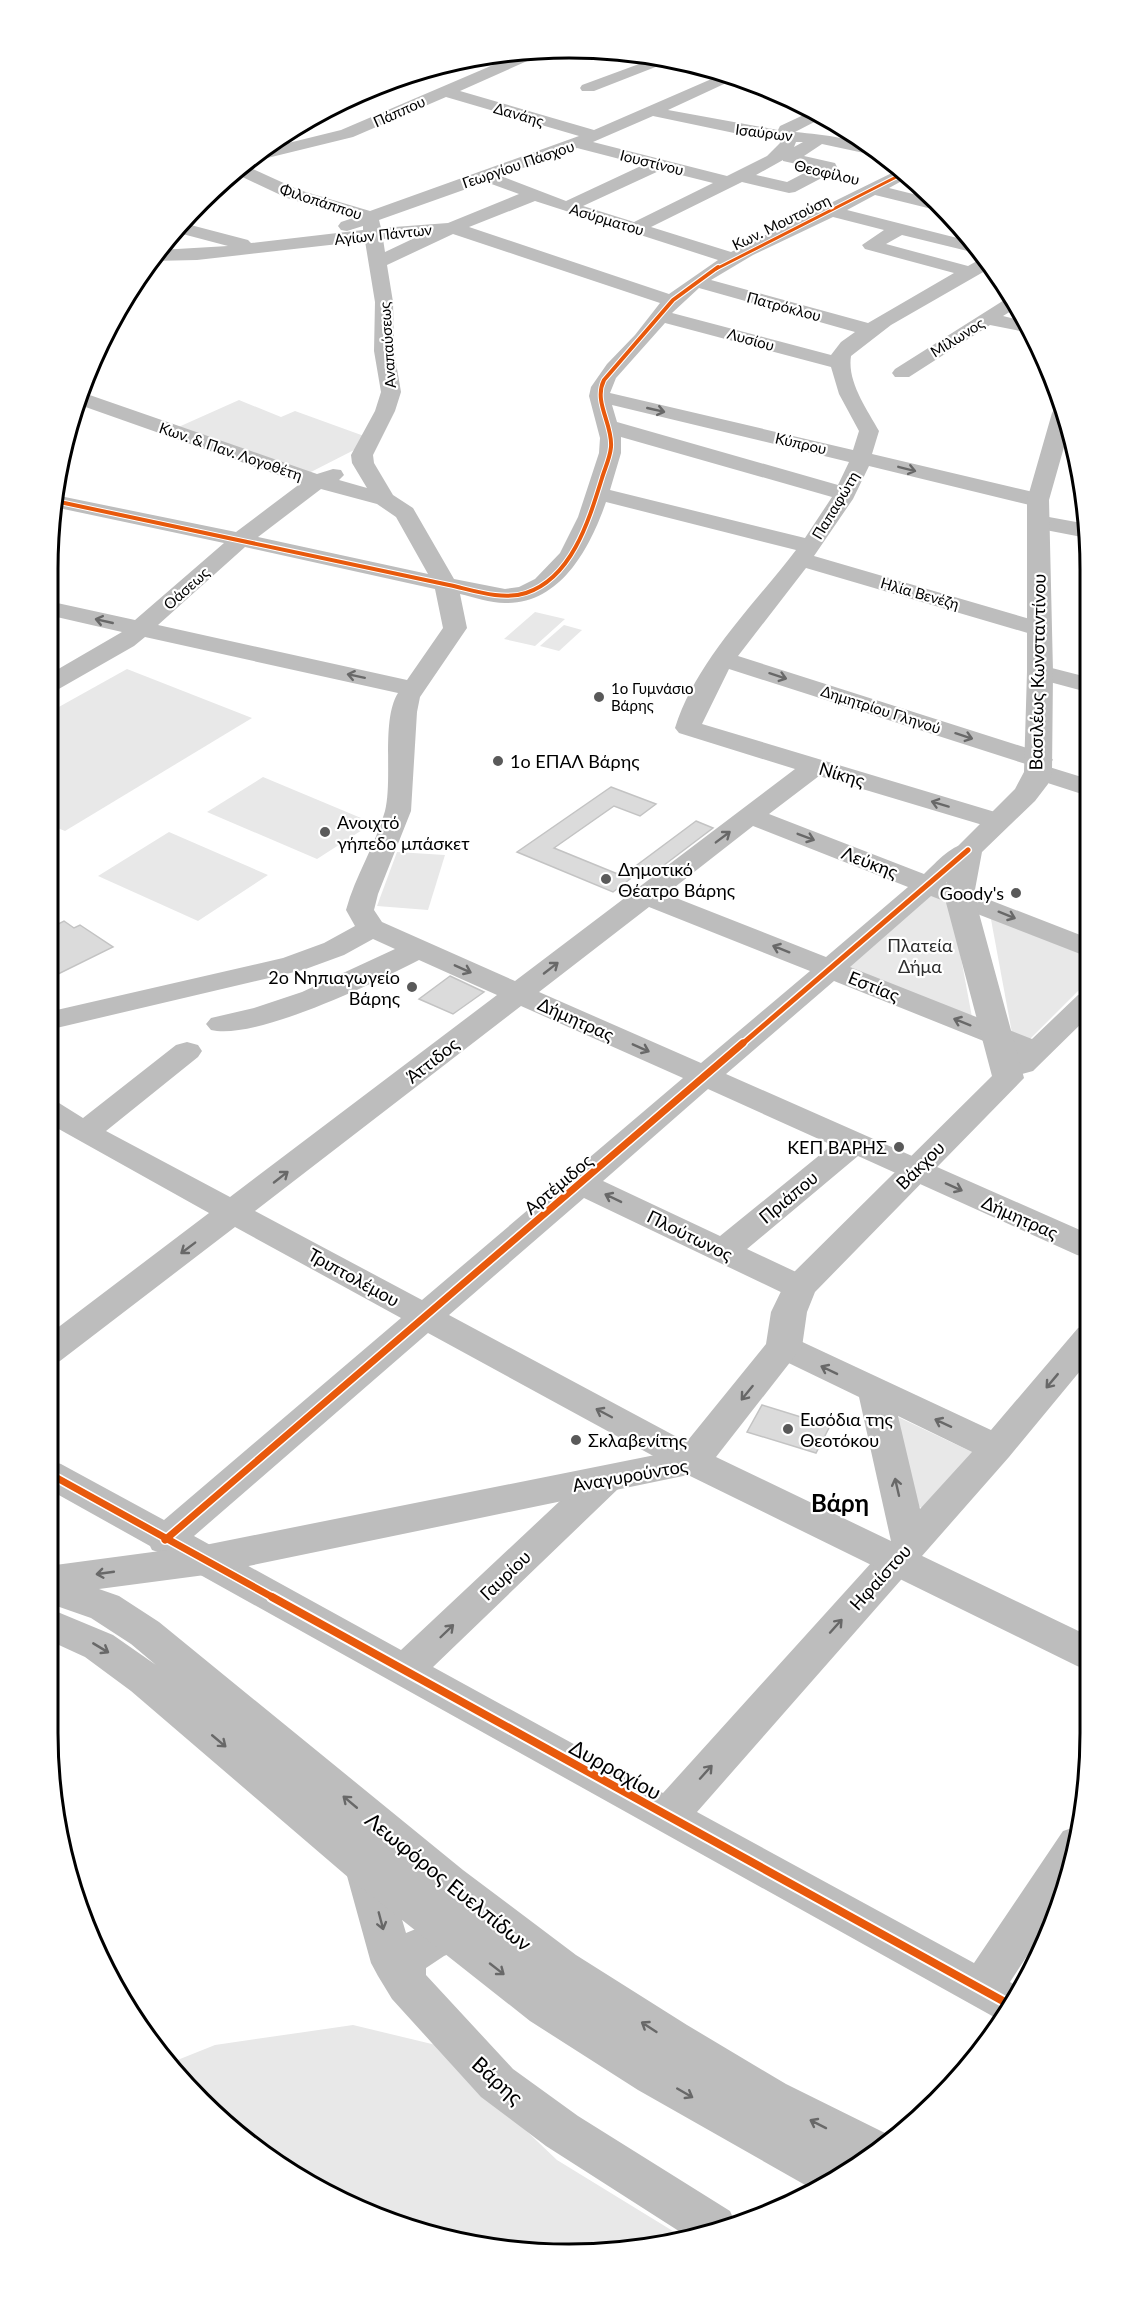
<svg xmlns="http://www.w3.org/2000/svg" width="1139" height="2302" font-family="Lato,sans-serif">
	<rect width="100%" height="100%" fill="#fff"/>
	<!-- green -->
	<g fill="#e8e8e8">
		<path d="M 239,400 L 281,417 L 295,411 L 364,436 L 358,448 L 307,474 L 174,429 Z"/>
		<path d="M 535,612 L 565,619 L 535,646 L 504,639 Z"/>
		<path d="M 564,625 L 582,630 L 559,651 L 540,646 Z"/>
		<path d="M 127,669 L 252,718 L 65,831 L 48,824 L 48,713 Z"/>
		<path d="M 263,777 L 373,823 L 317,859 L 207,812 Z"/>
		<path d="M 169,832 L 268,875 L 198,921 L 98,876 Z"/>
		<path d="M 397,852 L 445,855 L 428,910 L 377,906 Z"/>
		<path d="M 931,892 L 950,899 L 972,1017 L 842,969 Z"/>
		<path d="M 990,914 L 1088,952 L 1088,981 L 1028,1041 L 1012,1033 Z"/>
		<path d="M 898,1417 L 974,1453 L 925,1510 L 908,1500 Z"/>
		<path d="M 353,2025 L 436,2045 L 557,2160 L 681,2236 L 638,2249 L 467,2244 L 370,2214 L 280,2166 L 170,2063 L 215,2045 Z"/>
	</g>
	<!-- building -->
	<g fill="#dbdbdb" stroke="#c3c3c3" stroke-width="1.5">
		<path d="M 611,787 L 656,804 L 640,816 L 614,806 L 554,848 L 630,879 L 613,892 L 517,852 Z"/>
		<path d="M 696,821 L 713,828 L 651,875 L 633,868 Z"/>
		<path d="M 64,921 L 74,928 L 80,925 L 113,947 L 48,979 L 48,929 Z"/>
		<path d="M 450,976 L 484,992 L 453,1014 L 419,999 Z"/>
		<path d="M 762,1405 L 830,1426 L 816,1453 L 747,1432 Z"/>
	</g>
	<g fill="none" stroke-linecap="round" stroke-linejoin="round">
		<!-- minor -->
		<g fill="#bdbdbd" fill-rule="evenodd">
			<path d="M 546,51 L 543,54 L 460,91 L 594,130 L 723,74 L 737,78 L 668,110 L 778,130 L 780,126 L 810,112 L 822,118 L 795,132 C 826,135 857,138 884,154 L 878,156 L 822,144 L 804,156 L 835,163 L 837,167 L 835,171 L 795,192 L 789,193 L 742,182 L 651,227 L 731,252 L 900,169 L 909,177 L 889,188 L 929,198 L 940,209 L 936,210 L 875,195 L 847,210 L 973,242 L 984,253 L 980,254 L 902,235 L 886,244 L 968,266 L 986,256 L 992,267 L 891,325 L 851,356 C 847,382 867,409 879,431 L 872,454 L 1046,495 L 1049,500 L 1046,505 L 1038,507 L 869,466 L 853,499 L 814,556 L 1047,624 L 1051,629 L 1047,634 L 1039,636 L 1031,634 L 806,568 L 738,656 L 1049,755 L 1053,760 L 1046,766 L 1088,779 L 1088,796 L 1029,777 L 1025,772 L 1032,766 L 729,669 L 702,724 L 1005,815 L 1009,821 L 1005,827 L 996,829 L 819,776 L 769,814 L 924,874 C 939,860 955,839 978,844 L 982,850 L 946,883 L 1088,938 L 1088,957 L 931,896 L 850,967 L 1032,1039 L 1078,995 L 1088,992 L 1088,1017 L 1033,1071 L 1022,1074 L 1011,1071 L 1007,1065 L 1016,1054 L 834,981 L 726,1074 L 1089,1234 L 1089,1258 L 1077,1255 L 858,1156 L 747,1249 L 811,1279 L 816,1287 L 811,1295 L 799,1298 L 787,1295 L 584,1198 L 449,1315 L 705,1452 L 710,1461 L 705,1470 L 692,1474 L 679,1470 L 428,1333 L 194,1536 L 401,1650 L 593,1470 L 606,1466 L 619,1470 L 624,1479 L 619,1488 L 433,1667 L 663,1793 L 891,1541 L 859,1397 L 772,1355 L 767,1347 L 772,1339 L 784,1335 L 796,1339 L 991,1430 L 1078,1328 L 1090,1324 L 1090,1359 L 1009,1457 L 697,1812 L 974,1963 L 1063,1831 L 1078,1826 L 1082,1827 L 1059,1907 L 1010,1982 L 1021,1989 L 1003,2022 L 161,1553 L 152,1550 L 150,1546 L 48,1489 L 48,1460 L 61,1464 L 164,1520 L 401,1318 L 235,1227 L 60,1361 L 48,1365 L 48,1335 L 209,1213 L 48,1123 L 48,1100 L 59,1103 L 83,1118 L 176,1045 L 187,1042 L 198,1045 L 202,1051 L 198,1057 L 106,1131 L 230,1197 L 497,995 L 419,960 C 376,982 255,1041 211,1030 L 206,1024 L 211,1018 L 254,1008 L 302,992 L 395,949 L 373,939 L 344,955 L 303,970 L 48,1030 L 48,1012 L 283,958 L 324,943 L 355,926 L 346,910 C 355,876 376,844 385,811 C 393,779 381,720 398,693 L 145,637 L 134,646 L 57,690 L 48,692 L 48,675 L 122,632 L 48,615 L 48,601 L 135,620 L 224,543 L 54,507 L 55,495 L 236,532 L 301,483 L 77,404 L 81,392 L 317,474 L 333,469 L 341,470 L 344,475 L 339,480 L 367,488 L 352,463 L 351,455 L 375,411 L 381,392 L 374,351 L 375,302 L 365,241 L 197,260 L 152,261 L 160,250 L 228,246 L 175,232 L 183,223 L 248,240 L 251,243 L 363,230 L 363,226 L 347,231 L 341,230 L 338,226 L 341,222 L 353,218 L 287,198 L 234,173 L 244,165 L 299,190 L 370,211 L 579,136 L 446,97 L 353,137 L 255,161 L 251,160 L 264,149 L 341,130 L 521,53 ZM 653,116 L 758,138 L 779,140 L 780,143 L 767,156 L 727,176 L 593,142 ZM 796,142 L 803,142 L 794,147 ZM 577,148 L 643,165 L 566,201 L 501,176 ZM 783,160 L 783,161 L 814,168 L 787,182 L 756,175 ZM 661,170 L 713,183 L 634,222 L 583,206 ZM 486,182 L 519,194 L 448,223 L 381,228 L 379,220 ZM 535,201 L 718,260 L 669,294 L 469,227 ZM 833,217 L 884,230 L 862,245 L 865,249 L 954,273 L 868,323 L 711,280 L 753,255 ZM 423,234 L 385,252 L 383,239 ZM 453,234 L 660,303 L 635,335 L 607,364 L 591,387 L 589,396 L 600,438 L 599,453 L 578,517 L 560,553 L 535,579 L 519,587 L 505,589 L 454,579 L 413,508 L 393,495 L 374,463 L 373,455 L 395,411 L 401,392 L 394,351 L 393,302 L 387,265 ZM 699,288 L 855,332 L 841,342 L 831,355 L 672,313 ZM 665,323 L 831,367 L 839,394 L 859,431 L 853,450 L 610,393 L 616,378 ZM 612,405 L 849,462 L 838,485 L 617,422 ZM 621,437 L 832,497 L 805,538 L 610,490 L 621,453 ZM 321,489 L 377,504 L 396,517 L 428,574 L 258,537 ZM 606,502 L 796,550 C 754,605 696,661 675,728 L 679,733 L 795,769 L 515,981 L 382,922 L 374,910 L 378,894 L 411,811 L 417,712 L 420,697 L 467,628 L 460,594 C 474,597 490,603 505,603 C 561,604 590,548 606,502 ZM 245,547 L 435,589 L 443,628 L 407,680 L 158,625 ZM 753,826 L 908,887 L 826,957 L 666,894 ZM 649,907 L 810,971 L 701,1063 L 539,992 ZM 521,1006 L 683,1078 L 422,1300 L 255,1211 ZM 708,1089 L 832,1145 L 720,1236 L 603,1181 ZM 898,1416 L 972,1452 L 920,1509 Z"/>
			<path d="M 658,57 L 676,59 L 594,91 L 582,91 L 580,88 L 582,85 Z"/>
			<path d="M 1009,297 L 1016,308 L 1003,316 L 1023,321 L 1030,333 L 990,325 L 909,377 L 895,377 L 892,373 L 895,369 Z"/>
			<path d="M 1038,515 L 1087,524 L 1087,538 L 1030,527 L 1027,522 L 1030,517 Z"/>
			<path d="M 1040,665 L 1087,677 L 1087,692 L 1031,677 L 1028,672 L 1031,667 Z"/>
			<path d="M 365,1847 L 380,1853 L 386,1865 L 406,1933 L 450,1915 L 465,1921 L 472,1934 L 465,1947 L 444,1956 L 426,1968 L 426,1975 L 513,2069 L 578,2116 L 730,2211 L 734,2220 L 685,2235 L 546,2146 L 481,2097 L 392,1999 L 378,1976 L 371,1963 L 344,1865 L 350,1853 Z"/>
		</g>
		<!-- major -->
		<path fill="#bdbdbd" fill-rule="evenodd" d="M 1061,407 L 1068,433 L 1049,500 L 1053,672 L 1052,772 L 1048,784 L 1035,801 L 982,852 L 974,895 L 1024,1078 L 815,1292 L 807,1312 L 802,1347 L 716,1457 L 1091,1637 L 1091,1671 L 1077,1666 L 688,1475 L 205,1575 L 99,1589 L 119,1596 L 159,1622 L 463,1870 L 576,1955 L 687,2025 L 786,2084 L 887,2134 L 888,2137 L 814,2190 L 638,2090 L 530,2021 L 349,1878 L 131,1691 L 85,1657 L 48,1640 L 48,1608 L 113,1635 L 156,1665 L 131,1644 L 91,1618 L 48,1603 L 48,1566 L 205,1545 L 680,1450 L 766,1344 L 771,1312 L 787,1279 L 992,1076 L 944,895 L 954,850 L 1015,789 L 1024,772 L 1027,672 L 1027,500 L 1052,413 L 1055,408 Z"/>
		<defs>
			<path id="cycleway-far4" d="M 716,269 L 904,173"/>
			<path id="cycleway-far3" d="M 55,501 L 449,585 C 472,590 502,601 526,593 C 572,578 589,520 602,478 C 605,468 610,458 611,447 C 613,424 593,402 604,380 L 673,300 L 718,267"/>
			<path id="cycleway-far2" d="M 741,1045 L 968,850"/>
			<g id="cycleway-far1">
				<path d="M 48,1473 L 274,1598"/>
				<path d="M 165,1540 L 743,1043"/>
			</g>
			<path id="cycleway" d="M 272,1597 L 1012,2006"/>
		</defs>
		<!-- cycleway-far4 casing -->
		<use href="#cycleway-far4" stroke="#fff" stroke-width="5"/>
		<!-- cycleway-far3 casing -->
		<use href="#cycleway-far3" stroke="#fff" stroke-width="6"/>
		<!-- cycleway-far2 casing -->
		<use href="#cycleway-far2" stroke="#fff" stroke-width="8"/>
		<!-- cycleway-far1 casing -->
		<use href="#cycleway-far1" stroke="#fff" stroke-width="10"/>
		<!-- cycleway casing -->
		<use href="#cycleway" stroke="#fff" stroke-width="12"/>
		<!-- cycleway-far4 -->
		<use href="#cycleway-far4" stroke="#e8590c" stroke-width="3"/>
		<!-- cycleway-far3 -->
		<use href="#cycleway-far3" stroke="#e8590c" stroke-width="4"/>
		<!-- cycleway-far2 -->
		<use href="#cycleway-far2" stroke="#e8590c" stroke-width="5"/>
		<!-- cycleway-far1 -->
		<use href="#cycleway-far1" stroke="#e8590c" stroke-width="7"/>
		<!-- cycleway -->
		<use href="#cycleway" stroke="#e8590c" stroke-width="8"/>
	</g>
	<!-- one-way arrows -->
	<defs><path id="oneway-shaft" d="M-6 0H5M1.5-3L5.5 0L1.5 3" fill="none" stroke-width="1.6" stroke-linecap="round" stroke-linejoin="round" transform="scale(1.5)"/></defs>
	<g stroke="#686868">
		<use href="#oneway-shaft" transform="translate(656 410) rotate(13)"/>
		<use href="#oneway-shaft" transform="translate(907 469) rotate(14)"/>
		<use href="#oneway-shaft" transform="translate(104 621) rotate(-167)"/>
		<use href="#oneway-shaft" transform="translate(356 676) rotate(-168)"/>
		<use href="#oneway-shaft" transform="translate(778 676) rotate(18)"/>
		<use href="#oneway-shaft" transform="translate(964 736) rotate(18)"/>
		<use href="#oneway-shaft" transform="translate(940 804) rotate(-163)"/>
		<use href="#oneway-shaft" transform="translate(723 837) rotate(-37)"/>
		<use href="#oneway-shaft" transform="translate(806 837) rotate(21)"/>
		<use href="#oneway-shaft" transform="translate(1007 915) rotate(22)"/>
		<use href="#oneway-shaft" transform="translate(781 949) rotate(-158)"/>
		<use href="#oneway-shaft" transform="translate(551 968) rotate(-38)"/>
		<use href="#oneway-shaft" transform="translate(463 969) rotate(24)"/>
		<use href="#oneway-shaft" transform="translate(962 1022) rotate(-158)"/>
		<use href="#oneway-shaft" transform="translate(641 1048) rotate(24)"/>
		<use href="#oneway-shaft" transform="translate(281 1177) rotate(-38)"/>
		<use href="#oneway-shaft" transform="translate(954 1187) rotate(24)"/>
		<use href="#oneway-shaft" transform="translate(613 1198) rotate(-154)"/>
		<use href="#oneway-shaft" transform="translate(188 1248) rotate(143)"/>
		<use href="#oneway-shaft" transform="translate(829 1370) rotate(-154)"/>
		<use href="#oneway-shaft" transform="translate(1052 1381) rotate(130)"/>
		<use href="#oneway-shaft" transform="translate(747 1393) rotate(129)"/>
		<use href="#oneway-shaft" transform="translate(604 1413) rotate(-152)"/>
		<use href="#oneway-shaft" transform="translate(943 1423) rotate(-155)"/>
		<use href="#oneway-shaft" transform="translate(897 1487) rotate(-103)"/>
		<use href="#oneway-shaft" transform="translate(105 1573) rotate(172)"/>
		<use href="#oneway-shaft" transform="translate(836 1626) rotate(-48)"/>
		<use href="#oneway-shaft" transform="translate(447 1631) rotate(-44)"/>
		<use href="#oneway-shaft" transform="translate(101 1648) rotate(31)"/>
		<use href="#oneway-shaft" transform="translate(219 1741) rotate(40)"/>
		<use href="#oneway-shaft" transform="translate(706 1772) rotate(-48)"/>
		<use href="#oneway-shaft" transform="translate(350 1802) rotate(-140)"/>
		<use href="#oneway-shaft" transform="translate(381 1921) rotate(75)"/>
		<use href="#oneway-shaft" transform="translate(497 1969) rotate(38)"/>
		<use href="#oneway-shaft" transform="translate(649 2027) rotate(-147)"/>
		<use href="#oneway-shaft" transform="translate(685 2093) rotate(30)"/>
		<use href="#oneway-shaft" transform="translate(818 2124) rotate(-153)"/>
	</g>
	<!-- markers -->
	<g fill="#595959" stroke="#fff" stroke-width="2">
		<circle cx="599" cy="697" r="6"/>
		<circle cx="498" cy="761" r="6"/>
		<circle cx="325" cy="832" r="6"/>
		<circle cx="606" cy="879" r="6"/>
		<circle cx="1016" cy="893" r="6"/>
		<circle cx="412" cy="987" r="6"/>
		<circle cx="899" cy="1147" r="6"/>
		<circle cx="788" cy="1429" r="6"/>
		<circle cx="576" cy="1440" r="6"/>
	</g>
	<g text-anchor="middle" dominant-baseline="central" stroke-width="4.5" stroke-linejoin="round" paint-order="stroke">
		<!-- far-street labels -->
		<g font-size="15" fill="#000" stroke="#fff">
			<text transform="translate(399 111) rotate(-24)">Πάππου</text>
			<text transform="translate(519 114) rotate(16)">Δανάης</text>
			<text transform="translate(764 132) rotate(7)">Ισαύρων</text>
			<text transform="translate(652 162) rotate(14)">Ιουστίνου</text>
			<text transform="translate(518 164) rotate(-19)">Γεωργίου Πάσχου</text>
			<text transform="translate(827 172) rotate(13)">Θεοφίλου</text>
			<text transform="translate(321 201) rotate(18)">Φιλοπάππου</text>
			<text transform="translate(607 219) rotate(17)">Ασύρματου</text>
			<text transform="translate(781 222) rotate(-26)">Κων. Μουτούση</text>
			<text transform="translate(383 234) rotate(-6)">Αγίων Πάντων</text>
			<text transform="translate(784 306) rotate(15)">Πατρόκλου</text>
			<text transform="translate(957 337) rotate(-32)">Μίλωνος</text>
			<text transform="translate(751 339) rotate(16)">Λυσίου</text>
			<text transform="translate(387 345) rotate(-94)">Αναπαύσεως</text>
			<text transform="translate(801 443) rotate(13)">Κύπρου</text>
			<text transform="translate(231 451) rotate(19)">Κων. &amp; Παν. Λογοθέτη</text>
			<text transform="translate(835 505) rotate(-59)">Παπαφώτη</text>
			<text transform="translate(186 588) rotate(-42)">Οάσεως</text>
			<text transform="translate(920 593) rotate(16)">Ηλία Βενέζη</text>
			<text transform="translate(881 709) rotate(18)">Δημητρίου Γληνού</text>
		</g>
		<!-- far-poi labels -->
		<g font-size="15" fill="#000" stroke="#fff" text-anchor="start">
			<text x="611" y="688">1ο Γυμνάσιο<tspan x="611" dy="17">Βάρης</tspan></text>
		</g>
		<!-- street labels -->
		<g font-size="18" fill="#000" stroke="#fff">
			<text transform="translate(1037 672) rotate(-89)">Βασιλέως Κωνσταντίνου</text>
			<text transform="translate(842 774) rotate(17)">Νίκης</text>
			<text transform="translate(870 862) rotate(21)">Λεύκης</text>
			<text transform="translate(874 986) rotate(22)">Εστίας</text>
			<text transform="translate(576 1019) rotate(24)">Δήμητρας</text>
			<text transform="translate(432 1060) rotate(-38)">Άττιδος</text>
			<text transform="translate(920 1165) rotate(-45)">Βάκχου</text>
			<text transform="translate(558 1184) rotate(-40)">Αρτέμιδος</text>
			<text transform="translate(788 1197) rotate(-40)">Πριάπου</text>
			<text transform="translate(1020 1217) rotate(24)">Δήμητρας</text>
			<text transform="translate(690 1235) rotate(26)">Πλούτωνος</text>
			<text transform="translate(354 1277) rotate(29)">Τριπτολέμου</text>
			<text transform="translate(630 1475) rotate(-10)">Αναγυρούντος</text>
			<text transform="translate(505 1575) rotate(-44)">Γαυρίου</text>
			<text transform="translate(880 1577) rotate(-48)">Ηφαίστου</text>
		</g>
		<!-- poi labels -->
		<g font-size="18" fill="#000" stroke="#fff" text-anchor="start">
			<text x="510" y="761">1ο ΕΠΑΛ Βάρης</text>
			<text x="337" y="822">Ανοιχτό<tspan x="337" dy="21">γήπεδο μπάσκετ</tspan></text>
			<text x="618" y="869">Δημοτικό<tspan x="618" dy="21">Θέατρο Βάρης</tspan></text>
			<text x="1004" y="893" text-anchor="end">Goody's</text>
			<text x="400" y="977" text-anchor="end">2ο Νηπιαγωγείο<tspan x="400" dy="21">Βάρης</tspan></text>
			<text x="887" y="1147" text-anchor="end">ΚΕΠ ΒΑΡΗΣ</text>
			<text x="800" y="1419">Εισόδια της<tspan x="800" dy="21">Θεοτόκου</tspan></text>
			<text x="588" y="1440">Σκλαβενίτης</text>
		</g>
		<!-- park labels -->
		<g font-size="18" fill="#2c2c2c" stroke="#fff">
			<text x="920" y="945">Πλατεία<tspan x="920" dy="21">Δήμα</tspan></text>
		</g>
		<!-- near-street labels -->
		<g font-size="21" fill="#000" stroke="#fff">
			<text transform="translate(616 1769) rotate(29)">Δυρραχίου</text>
			<text transform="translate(449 1881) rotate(39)">Λεωφόρος Ευελπίδων</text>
			<text transform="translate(498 2080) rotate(42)">Βάρης</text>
		</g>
		<!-- district labels -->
		<g font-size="24" font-weight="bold" fill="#000" stroke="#fff">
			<text x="840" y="1502">Βάρη</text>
		</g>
	</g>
	<!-- crop -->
	<path d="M0 0H1139V2302H0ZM569 58H569A511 511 0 0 1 1080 569V1733A511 511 0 0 1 569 2244H569A511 511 0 0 1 58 1733V569A511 511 0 0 1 569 58Z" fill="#fff" fill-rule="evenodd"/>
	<path fill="none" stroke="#000" stroke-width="3" d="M569 58H569A511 511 0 0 1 1080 569V1733A511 511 0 0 1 569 2244H569A511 511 0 0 1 58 1733V569A511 511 0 0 1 569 58Z"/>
</svg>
